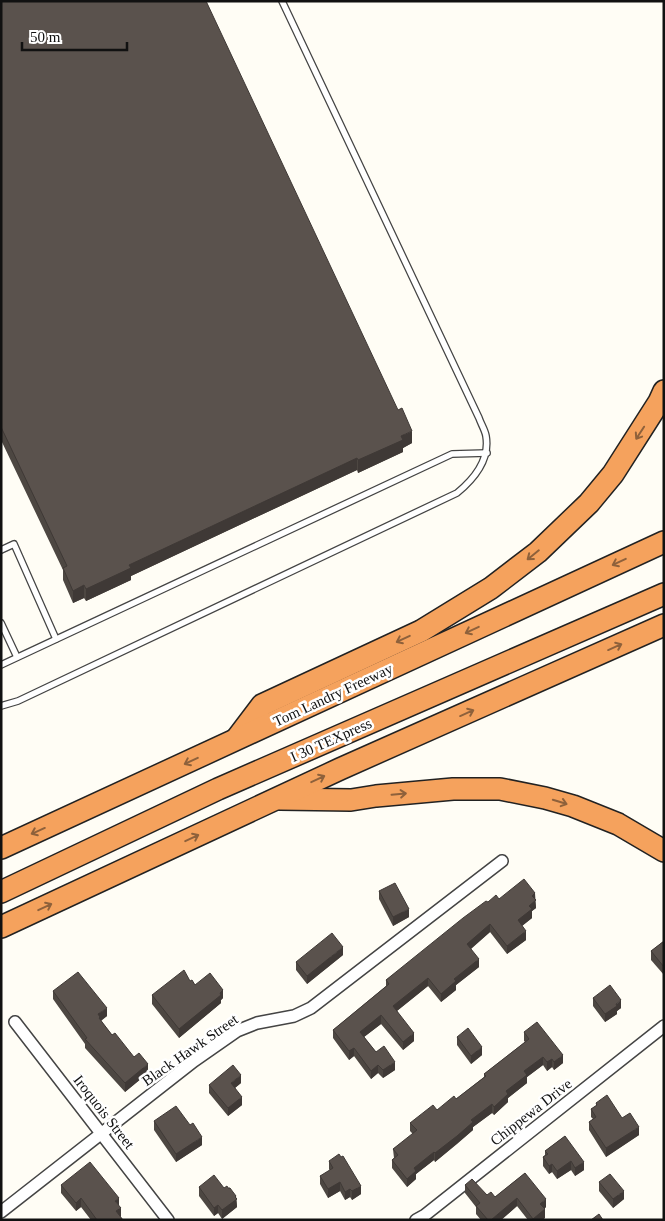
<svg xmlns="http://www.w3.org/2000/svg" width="665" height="1221" font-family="Georgia,serif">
	<rect width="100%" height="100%" fill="#fffdf5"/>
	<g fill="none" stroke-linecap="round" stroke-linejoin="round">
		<defs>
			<g id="service">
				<path d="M 1,550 L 14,544 L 56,639"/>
				<path d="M 1,623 L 17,657"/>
				<path d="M 1,665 L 452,454 L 487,453"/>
				<path d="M 1,706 L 18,701 L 457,493 C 474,479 490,459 486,436 C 485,430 481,424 479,418 L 282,1"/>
			</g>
			<g id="minor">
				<path d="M 15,1022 L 168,1220"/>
				<path d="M 1,1212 L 194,1061 L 237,1031 L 257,1023 L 294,1016 L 311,1008 L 502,861"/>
				<path d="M 416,1220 L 425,1215 L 664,1026"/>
			</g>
			<g id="motorway">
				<path d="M 237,738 L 262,705 L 421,631 L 491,588 L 538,552 L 589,503 L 613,474 L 659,402 L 664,391"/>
				<path d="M 280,799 L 351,800 L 376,796 L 453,789 L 500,789 L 545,798 L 573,806 L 618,824 L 664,851"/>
				<path d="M 1,848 L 664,542"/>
				<path d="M 1,892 L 218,789 L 664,594"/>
				<path d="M 1,927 L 340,769 L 664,625"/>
			</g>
		</defs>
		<!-- service casing -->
		<use href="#service" stroke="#444" stroke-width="8"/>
		<!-- minor casing -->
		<use href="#minor" stroke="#444" stroke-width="14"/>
		<!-- motorway casing -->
		<use href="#motorway" stroke="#222" stroke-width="24"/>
		<!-- service -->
		<use href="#service" stroke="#fff" stroke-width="5.5"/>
		<!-- minor -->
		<use href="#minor" stroke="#fff" stroke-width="11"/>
		<!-- motorway -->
		<use href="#motorway" stroke="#f5a25d" stroke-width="21"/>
	</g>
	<!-- wall -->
	<g fill="#4d4742">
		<path d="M 1,1 L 412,443 L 403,448 L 403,452 L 358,473 L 357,470 L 131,576 L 131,580 L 86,601 L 84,598 L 73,603 L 63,580 L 63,570 L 1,440 Z"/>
		<path d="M 379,891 L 409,917 L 393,926 L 379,899 Z"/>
		<path d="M 499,899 L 535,900 L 536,908 L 532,911 L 532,918 L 522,926 L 526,940 L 507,954 L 490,932 L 471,949 L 479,967 L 456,985 L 456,990 L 441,1002 L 428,986 L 397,1011 L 414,1041 L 403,1050 L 381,1024 L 364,1037 L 376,1052 L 395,1070 L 383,1078 L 378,1073 L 371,1079 L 354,1056 L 349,1060 L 333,1038 L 333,1030 L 386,986 L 386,980 L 488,902 Z"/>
		<path d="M 664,941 L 664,975 L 651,960 L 651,951 Z"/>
		<path d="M 343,955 L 307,984 L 296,970 L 296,962 Z"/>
		<path d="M 190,981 L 195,985 L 223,998 L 221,1000 L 221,1003 L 179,1038 L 152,1004 L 152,995 Z"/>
		<path d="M 53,991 L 107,1016 L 101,1021 L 112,1035 L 148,1073 L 125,1092 L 85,1048 L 85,1044 L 53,999 Z"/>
		<path d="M 593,998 L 621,1008 L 617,1011 L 617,1014 L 605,1022 L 593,1006 Z"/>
		<path d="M 524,1032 L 563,1063 L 554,1070 L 552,1067 L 547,1071 L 543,1065 L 527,1077 L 527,1083 L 508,1098 L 508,1102 L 494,1115 L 492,1113 L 473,1127 L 473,1130 L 457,1144 L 435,1162 L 434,1160 L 416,1174 L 416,1179 L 407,1187 L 392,1168 L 392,1160 L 394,1158 L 393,1149 L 413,1134 L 410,1131 L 410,1123 L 437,1110 L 456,1099 L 484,1077 L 484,1074 L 525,1042 L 524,1041 Z"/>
		<path d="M 457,1037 L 482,1055 L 471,1064 L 457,1045 Z"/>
		<path d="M 241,1083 L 235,1088 L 242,1105 L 228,1116 L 209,1093 L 209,1085 Z"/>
		<path d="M 596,1103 L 622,1118 L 639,1135 L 606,1157 L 589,1130 L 589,1122 L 593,1119 L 591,1117 L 591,1109 L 596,1106 Z"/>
		<path d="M 154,1121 L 202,1145 L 176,1162 L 154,1130 Z"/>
		<path d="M 565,1136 L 584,1170 L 575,1176 L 571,1170 L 557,1179 L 552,1172 L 549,1174 L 543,1166 L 543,1157 L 545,1155 L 545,1151 Z"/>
		<path d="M 329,1161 L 361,1194 L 352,1200 L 350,1197 L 345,1200 L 340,1191 L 328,1198 L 320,1184 L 320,1176 L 330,1171 L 329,1169 Z"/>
		<path d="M 525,1173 L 546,1207 L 544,1209 L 545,1218 L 542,1220 L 528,1220 L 517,1206 L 501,1220 L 481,1220 L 476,1214 L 476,1207 L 465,1193 L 465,1185 L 487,1195 L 495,1197 Z"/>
		<path d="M 599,1182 L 624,1199 L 613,1208 L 599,1191 Z"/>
		<path d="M 61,1185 L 119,1206 L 121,1216 L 120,1217 L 123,1220 L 91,1220 L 81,1207 L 76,1211 L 61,1193 Z"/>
		<path d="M 199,1187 L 224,1188 L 236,1196 L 237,1207 L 222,1219 L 218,1213 L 214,1216 L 199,1196 Z"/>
	</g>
	<!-- shaded-wall -->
	<g fill="#3f3936">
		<path d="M 412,431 L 412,443 L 403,448 L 403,452 L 358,473 L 358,460 L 401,436 Z"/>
		<path d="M 357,458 L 357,470 L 131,576 L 131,580 L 86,601 L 86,589 L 129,565 Z"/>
		<path d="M 84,585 L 84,598 L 73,603 L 73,591 Z"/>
		<path d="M 535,893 L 536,908 L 532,911 L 532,918 L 518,929 L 518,920 L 529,906 L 532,896 Z"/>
		<path d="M 409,909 L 409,917 L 393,926 L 393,917 Z"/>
		<path d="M 490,924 L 490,932 L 467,952 L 467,944 Z"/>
		<path d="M 526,931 L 526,940 L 507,954 L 507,946 Z"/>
		<path d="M 343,947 L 343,955 L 307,984 L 307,976 Z"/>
		<path d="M 479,959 L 479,967 L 456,985 L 456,990 L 441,1002 L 441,994 L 454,979 Z"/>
		<path d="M 428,978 L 428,986 L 393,1014 L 393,1006 Z"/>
		<path d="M 223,990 L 223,998 L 221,1000 L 221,1003 L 179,1038 L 179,1029 Z"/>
		<path d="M 621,1000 L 621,1008 L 617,1011 L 617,1014 L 605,1022 L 605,1014 Z"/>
		<path d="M 107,1008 L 107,1016 L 100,1021 L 100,1025 L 98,1014 Z"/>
		<path d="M 381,1015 L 381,1024 L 360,1040 L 360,1032 Z"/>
		<path d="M 414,1033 L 414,1041 L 403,1050 L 403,1042 Z"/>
		<path d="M 482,1047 L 482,1055 L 471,1064 L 471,1056 Z"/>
		<path d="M 354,1048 L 354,1056 L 349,1060 L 349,1051 Z"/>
		<path d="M 563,1055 L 563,1063 L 554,1070 L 554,1062 Z"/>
		<path d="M 543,1057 L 543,1065 L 527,1077 L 527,1083 L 508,1098 L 508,1102 L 494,1115 L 494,1107 L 506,1091 L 524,1071 Z"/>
		<path d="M 552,1059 L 552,1067 L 547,1071 L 547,1062 Z"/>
		<path d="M 395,1062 L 395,1070 L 383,1078 L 383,1070 Z"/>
		<path d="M 148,1064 L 148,1073 L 125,1092 L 125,1083 Z"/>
		<path d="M 378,1065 L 378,1073 L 371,1079 L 371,1071 Z"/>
		<path d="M 241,1075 L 241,1083 L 231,1091 L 231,1083 Z"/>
		<path d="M 242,1097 L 242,1105 L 228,1116 L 228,1108 Z"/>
		<path d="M 492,1104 L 492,1113 L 473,1127 L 473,1130 L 435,1162 L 435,1153 L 471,1120 Z"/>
		<path d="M 639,1127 L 639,1135 L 606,1157 L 606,1148 Z"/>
		<path d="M 202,1137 L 202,1145 L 176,1162 L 176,1154 Z"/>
		<path d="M 434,1152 L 434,1160 L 416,1174 L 416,1179 L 407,1187 L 407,1179 L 414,1168 Z"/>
		<path d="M 571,1161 L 571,1170 L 557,1179 L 557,1171 Z"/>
		<path d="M 584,1162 L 584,1170 L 575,1176 L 575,1168 Z"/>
		<path d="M 552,1164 L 552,1172 L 549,1174 L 549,1166 Z"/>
		<path d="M 340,1182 L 340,1191 L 328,1198 L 328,1189 Z"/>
		<path d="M 361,1186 L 361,1194 L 352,1200 L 352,1191 Z"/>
		<path d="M 350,1189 L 350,1197 L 345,1200 L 345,1192 Z"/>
		<path d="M 624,1191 L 624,1199 L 613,1208 L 613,1199 Z"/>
		<path d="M 236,1196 L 237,1207 L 222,1219 L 222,1210 Z"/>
		<path d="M 81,1198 L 81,1207 L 76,1211 L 76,1203 Z"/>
		<path d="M 119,1198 L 119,1206 L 115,1201 Z"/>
		<path d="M 517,1198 L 517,1206 L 501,1220 L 491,1220 Z"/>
		<path d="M 546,1199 L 546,1207 L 540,1212 L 540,1204 Z"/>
		<path d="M 218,1205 L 218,1213 L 214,1216 L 214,1208 Z"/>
		<path d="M 121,1208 L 121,1216 L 116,1220 L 116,1211 Z"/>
		<path d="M 545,1209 L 545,1218 L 542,1220 L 533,1220 L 533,1219 Z"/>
	</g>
	<!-- building -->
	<g fill="#5a524d" stroke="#3f3936">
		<path d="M 1,1 L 206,1 L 398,410 L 402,408 L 412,431 L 401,436 L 403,440 L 358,460 L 357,458 L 129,565 L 131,568 L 86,589 L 84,585 L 73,591 L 63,568 L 67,566 L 1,427 Z"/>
		<path d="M 524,879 L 535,893 L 532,896 L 536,900 L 529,906 L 532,909 L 518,920 L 526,931 L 507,946 L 490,924 L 467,944 L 479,959 L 454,979 L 456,981 L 441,994 L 428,978 L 393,1006 L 414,1033 L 403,1042 L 381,1015 L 360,1032 L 376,1052 L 384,1046 L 395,1062 L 383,1070 L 378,1065 L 371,1071 L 354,1048 L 349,1051 L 333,1030 L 389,984 L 386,980 L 463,918 L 486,901 L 488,902 L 496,895 L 499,899 Z"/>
		<path d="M 395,883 L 409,909 L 393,917 L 379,891 Z"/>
		<path d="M 332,933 L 343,947 L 307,976 L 296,962 Z"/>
		<path d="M 664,941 L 664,967 L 651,951 Z"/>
		<path d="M 184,970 L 190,981 L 192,980 L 195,985 L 210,973 L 223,990 L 220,993 L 221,995 L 179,1029 L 152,995 Z"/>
		<path d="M 78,972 L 107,1008 L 98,1014 L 100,1017 L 99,1018 L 112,1035 L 115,1033 L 134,1057 L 139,1053 L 148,1064 L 125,1083 L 85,1039 L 87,1038 L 53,991 Z"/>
		<path d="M 610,985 L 621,1000 L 616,1004 L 617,1006 L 605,1014 L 593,998 Z"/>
		<path d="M 537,1022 L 563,1055 L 554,1062 L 552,1059 L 547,1062 L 543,1057 L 524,1071 L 527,1075 L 506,1091 L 508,1094 L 494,1107 L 492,1104 L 471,1120 L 473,1122 L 457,1136 L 435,1153 L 434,1152 L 414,1168 L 416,1171 L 407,1179 L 392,1160 L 398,1155 L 393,1149 L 417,1130 L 410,1123 L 433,1105 L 437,1110 L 454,1096 L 456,1099 L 486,1076 L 484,1074 L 529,1039 L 524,1032 Z"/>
		<path d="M 468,1028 L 482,1047 L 471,1056 L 457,1037 Z"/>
		<path d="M 233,1065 L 241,1075 L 231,1083 L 242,1097 L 228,1108 L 209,1085 Z"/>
		<path d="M 607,1095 L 622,1118 L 630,1113 L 639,1127 L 606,1148 L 589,1122 L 596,1117 L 591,1109 L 597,1105 L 596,1103 Z"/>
		<path d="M 176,1106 L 190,1125 L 193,1123 L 202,1137 L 176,1154 L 154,1121 Z"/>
		<path d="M 565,1136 L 584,1162 L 575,1168 L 571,1161 L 557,1171 L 552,1164 L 549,1166 L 543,1157 L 548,1154 L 545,1151 Z"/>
		<path d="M 339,1154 L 341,1157 L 343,1156 L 361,1186 L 352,1191 L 350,1189 L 345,1192 L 340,1182 L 328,1189 L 320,1176 L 333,1168 L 329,1161 Z"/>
		<path d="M 90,1162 L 119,1198 L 115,1201 L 121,1208 L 116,1211 L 123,1220 L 97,1220 L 81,1198 L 76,1203 L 61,1185 Z"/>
		<path d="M 525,1173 L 546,1199 L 540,1204 L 545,1209 L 533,1219 L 517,1198 L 491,1220 L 488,1220 L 476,1206 L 480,1203 L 465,1185 L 472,1179 L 487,1195 L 491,1192 L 495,1197 Z"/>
		<path d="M 610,1174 L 624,1191 L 613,1199 L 599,1182 Z"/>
		<path d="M 214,1175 L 224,1188 L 227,1186 L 228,1188 L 230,1188 L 236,1196 L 235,1197 L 237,1199 L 222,1210 L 218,1205 L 214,1208 L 199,1187 Z"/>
		<path d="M 599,1214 L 603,1220 L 591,1220 Z"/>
	</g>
	<!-- one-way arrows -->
	<defs><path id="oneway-shaft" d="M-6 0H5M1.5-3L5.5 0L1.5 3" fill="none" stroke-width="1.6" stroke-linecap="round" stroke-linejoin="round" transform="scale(1.25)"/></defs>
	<g stroke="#8e613b">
		<use href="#oneway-shaft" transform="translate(640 433) rotate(123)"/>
		<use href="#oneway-shaft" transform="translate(533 555) rotate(141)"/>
		<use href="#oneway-shaft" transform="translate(619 562) rotate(155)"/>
		<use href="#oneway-shaft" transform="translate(472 630) rotate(155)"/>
		<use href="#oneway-shaft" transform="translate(403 639) rotate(155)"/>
		<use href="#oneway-shaft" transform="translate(615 647) rotate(-24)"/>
		<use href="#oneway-shaft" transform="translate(467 713) rotate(-24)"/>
		<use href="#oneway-shaft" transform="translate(191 761) rotate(155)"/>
		<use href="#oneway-shaft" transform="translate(318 779) rotate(-25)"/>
		<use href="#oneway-shaft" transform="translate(399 794) rotate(-5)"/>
		<use href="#oneway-shaft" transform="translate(560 802) rotate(17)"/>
		<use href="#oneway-shaft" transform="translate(38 831) rotate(156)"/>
		<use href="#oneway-shaft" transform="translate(192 838) rotate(-25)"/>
		<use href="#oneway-shaft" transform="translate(45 907) rotate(-25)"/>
	</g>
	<g text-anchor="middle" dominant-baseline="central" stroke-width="5" stroke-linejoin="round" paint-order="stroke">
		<!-- street labels -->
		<g font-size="15" fill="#111" stroke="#fff">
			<text transform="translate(333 695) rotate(-25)">Tom Landry Freeway</text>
			<text transform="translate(331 740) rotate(-24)">I 30 TEXpress</text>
			<text transform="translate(190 1050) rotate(-35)">Black Hawk Street</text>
			<text transform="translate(104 1112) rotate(52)">Iroquois Street</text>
			<text transform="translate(531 1112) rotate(-38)">Chippewa Drive</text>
		</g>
	</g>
	<!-- border -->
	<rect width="665" height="1221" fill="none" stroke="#111111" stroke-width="5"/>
	<!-- scale -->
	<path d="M22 42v8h105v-8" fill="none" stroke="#111111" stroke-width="2.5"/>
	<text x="30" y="42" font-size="15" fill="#111111" stroke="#ffffff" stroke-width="4" paint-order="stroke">50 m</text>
</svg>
